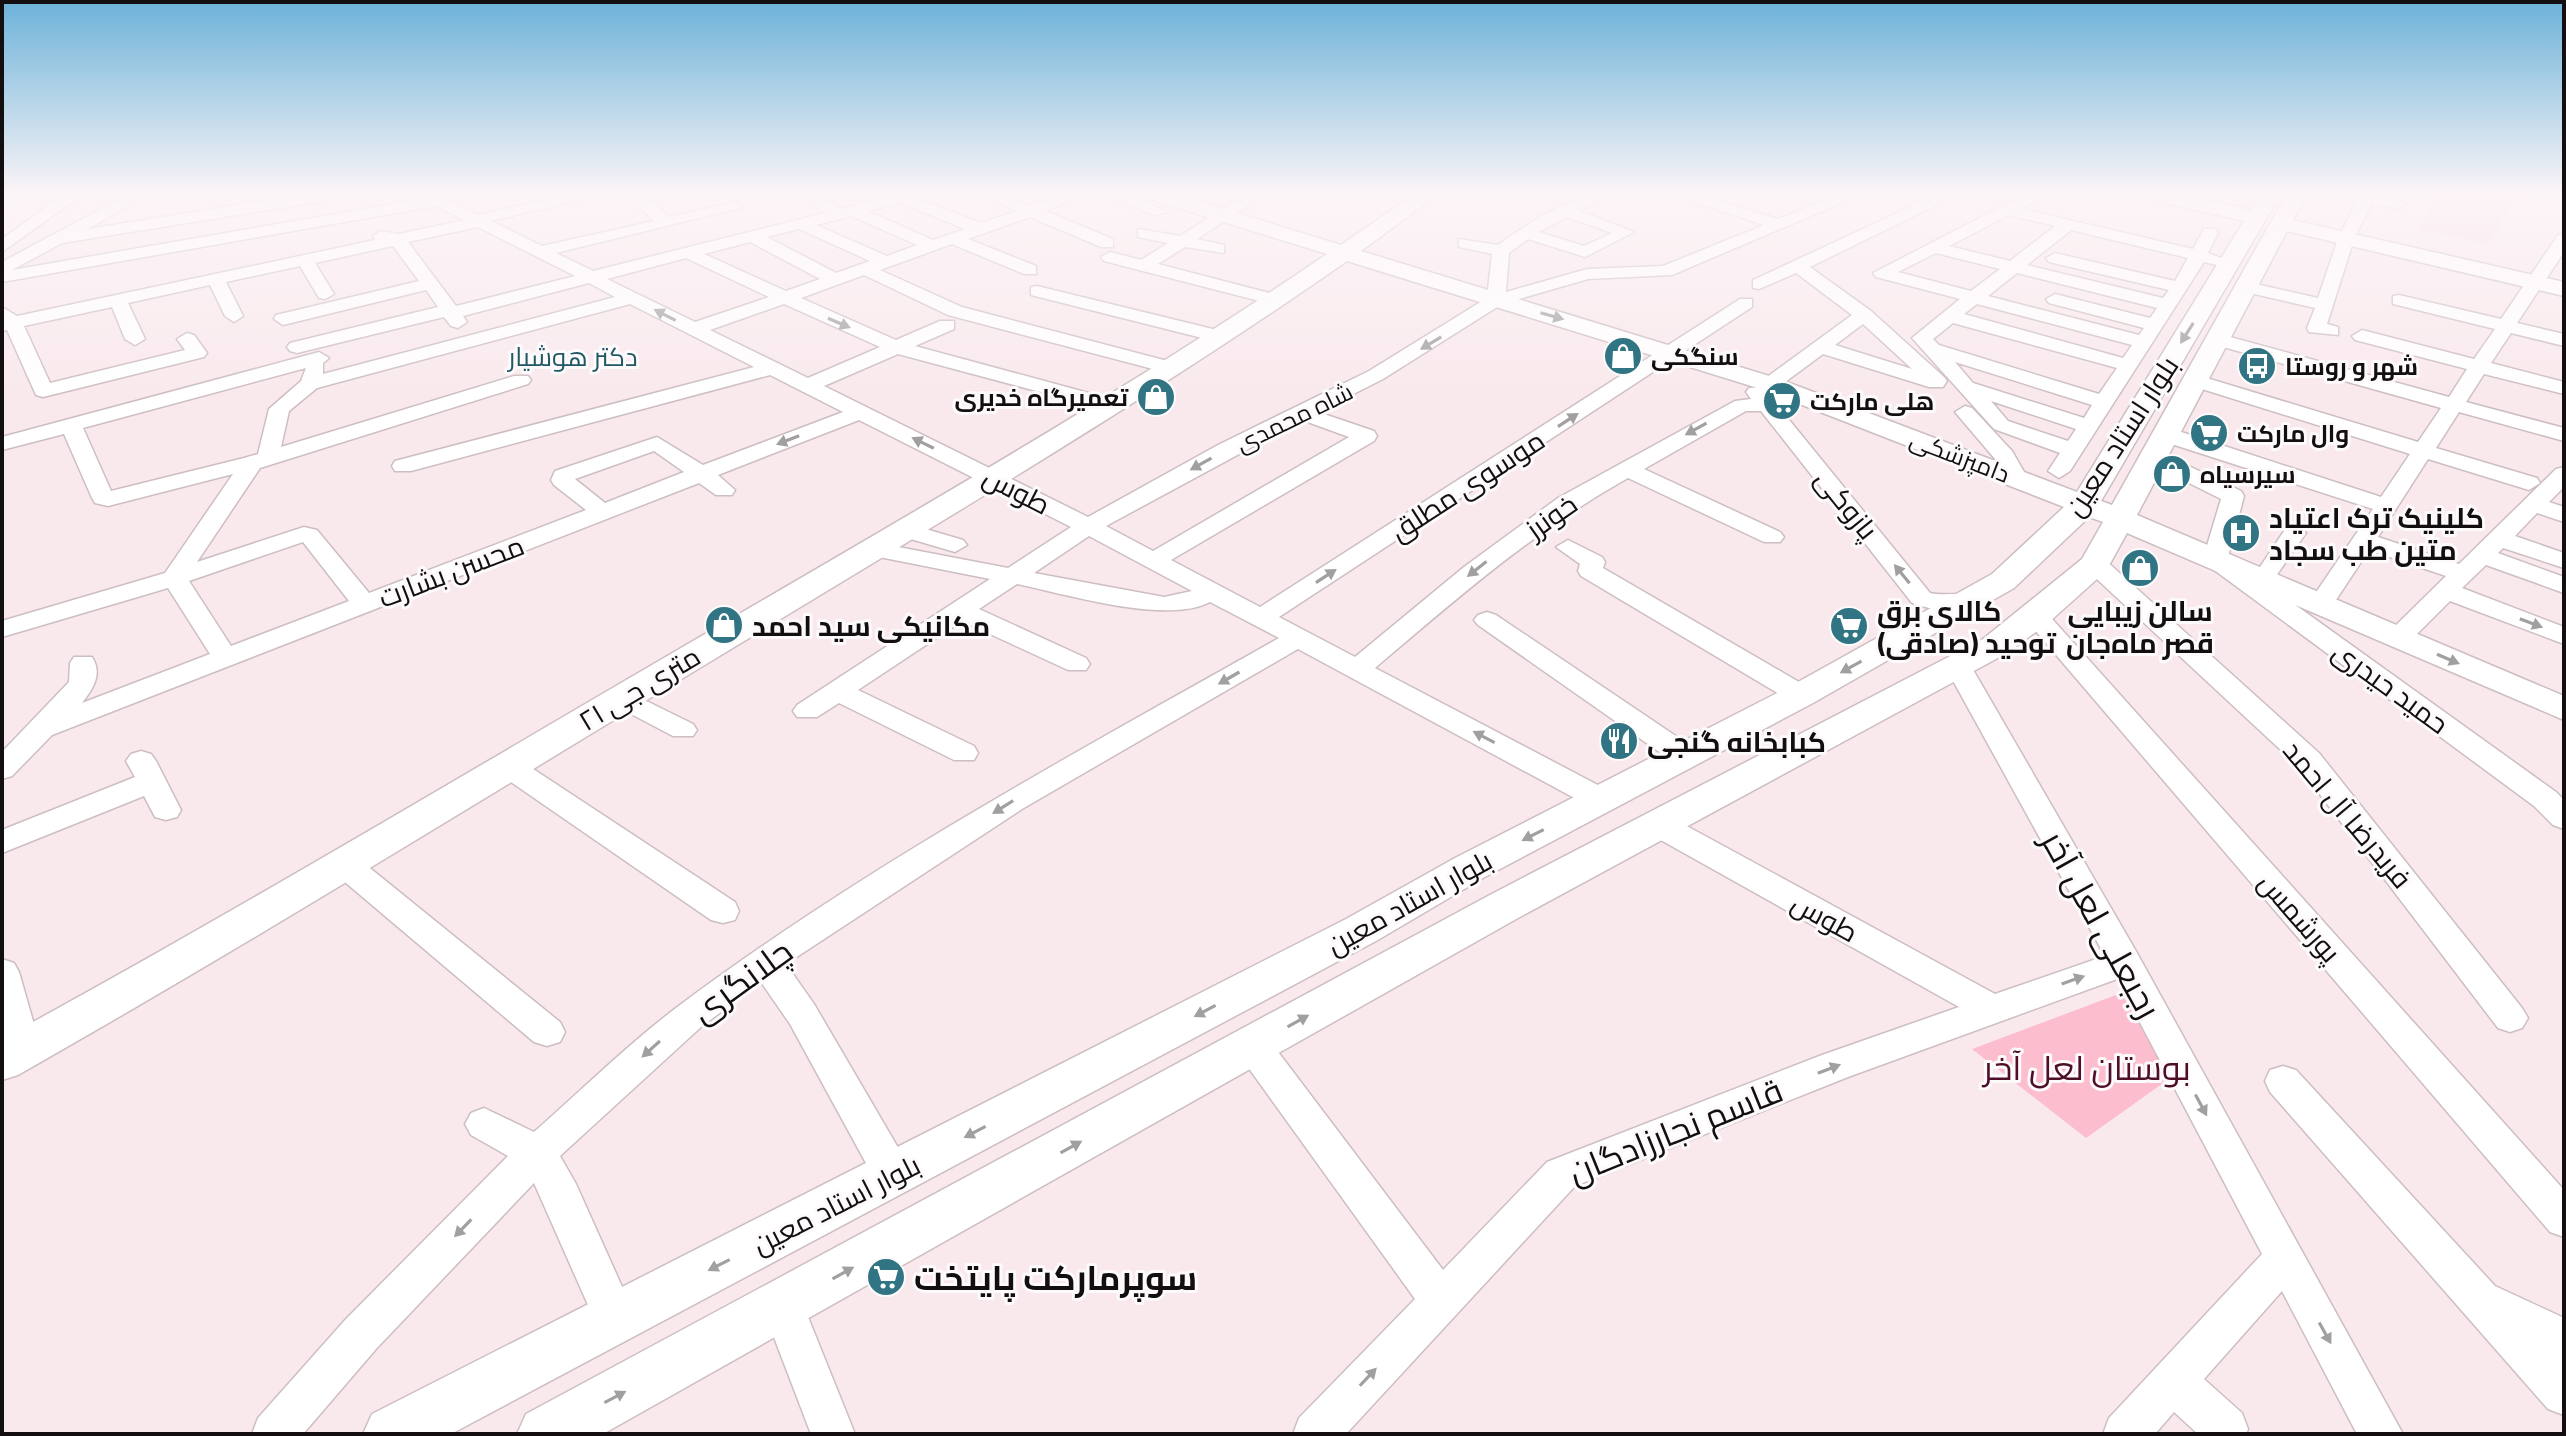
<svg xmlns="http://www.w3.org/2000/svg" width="2566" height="1436" font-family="'Titillium Web',Cairo,sans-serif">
	<rect width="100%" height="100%" fill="#f9e9ed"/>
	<!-- built -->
	<path fill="#f3dbe1" d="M 2439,195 L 2518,195 L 2488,244 L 2418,229 Z"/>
	<!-- green -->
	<path fill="#fcbecf" d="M 2124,992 L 2169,1079 L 2086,1138 L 1972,1049 Z"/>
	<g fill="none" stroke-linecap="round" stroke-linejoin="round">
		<defs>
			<g id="minor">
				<path d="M 63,195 L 82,195 L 2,252 L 2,239 Z"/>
				<path d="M 127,195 L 147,195 L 88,229 L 299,195 L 339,195 L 331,200 L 62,243 L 12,270 L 422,199 L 418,195 L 439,195 L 478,215 L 568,195 L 600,195 L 491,221 L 542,246 L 654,221 L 626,195 L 644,195 L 669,217 L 736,202 L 744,207 L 556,253 L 593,271 L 825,213 L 800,195 L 819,195 L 841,209 L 893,195 L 921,195 L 918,199 L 981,223 L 1016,211 L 984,195 L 1006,195 L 1031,206 L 1061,195 L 1085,195 L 1045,211 L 1113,239 L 1113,247 L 1101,247 L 1030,217 L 968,239 L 1036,266 L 1036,274 L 1024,274 L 952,244 L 880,270 L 962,307 L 1179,364 L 1182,368 L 1179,372 L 1172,374 L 948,315 L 864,275 L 801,298 L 896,340 L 940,321 L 954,321 L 954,329 L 915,346 L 1118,401 L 1121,405 L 1118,409 L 1111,411 L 898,354 L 824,386 L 1088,517 L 1218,445 L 1369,371 L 1487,298 L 1492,254 L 1459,247 L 1459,239 L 1498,245 C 1531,222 1568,195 1609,195 L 1580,211 L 1634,232 L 1585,257 L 1528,239 L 1509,253 L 1506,292 L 1587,269 L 1663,266 L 1764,225 L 1673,195 L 1699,195 L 1778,219 L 1838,195 L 1860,195 L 1672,275 L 1588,279 L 1502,304 L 1383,379 L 1318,412 L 1374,431 L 1377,436 L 1374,441 L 1171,560 L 1260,607 L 1740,299 L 1752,299 L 1752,307 L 1279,617 L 1355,657 L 1464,567 L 1558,498 L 1735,401 L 1751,399 L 1746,392 L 1749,388 L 1762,387 L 1763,380 L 1852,315 L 1796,273 L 1759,289 L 1753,288 L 1753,280 L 1936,195 L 1957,195 L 1810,267 L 1871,311 L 1944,377 L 1947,381 L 1943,387 L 1929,387 L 1823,354 L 1777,388 L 1764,389 L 1930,593 C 1946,597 1969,589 1980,602 C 1965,620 1931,609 1912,603 L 1761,411 L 1746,411 L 1644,469 L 1780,532 L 1784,537 L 1780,542 L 1764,542 L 1628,478 C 1535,530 1456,599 1375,668 L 1613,793 L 1617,800 L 1613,807 L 1602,810 L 1591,807 L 1298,649 L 1022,809 L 786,964 L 814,1004 L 907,1163 L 912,1175 L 907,1187 L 893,1192 L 879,1187 L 790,1024 L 761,982 L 701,1027 L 560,1156 L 576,1184 L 636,1318 L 630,1332 L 615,1338 L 600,1332 L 534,1183 L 376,1349 L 303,1434 L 252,1434 L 258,1418 L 346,1319 L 508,1156 L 471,1135 L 465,1124 L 471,1113 L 484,1108 L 534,1132 C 582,1090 629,1043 680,1005 C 867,865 1075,753 1279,638 L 1210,602 C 1167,625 1066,594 1017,584 L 979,609 L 1086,658 L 1090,664 L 1086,670 L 1068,670 L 962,621 L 858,690 L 974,746 L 978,753 L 974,760 L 954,760 L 839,703 L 817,717 L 797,717 L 793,711 L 797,705 L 990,579 L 864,554 L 860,549 L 864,544 L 872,542 L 1008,568 L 1071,527 L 859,420 L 718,475 L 735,490 L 732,495 L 716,495 L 699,483 L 52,735 L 12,776 L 2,779 L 2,752 L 69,682 L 70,663 L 74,657 L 92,657 C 103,674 93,689 82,703 L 210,654 L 168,588 L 2,637 L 2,621 L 165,573 L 233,474 L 108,506 L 95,503 L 92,498 L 64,434 L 2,450 L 2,437 L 319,352 L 329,358 L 323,363 L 323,374 L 615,297 L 589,283 L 463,316 L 467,322 L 458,328 L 451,326 L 444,317 L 297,353 L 290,351 L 287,347 L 290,343 L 438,307 L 426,290 L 283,325 L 274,319 L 276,315 L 419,281 L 393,246 L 315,263 L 334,294 L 325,299 L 319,298 L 300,266 L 226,282 L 243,316 L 234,322 L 225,316 L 210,285 L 128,303 L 145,339 L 135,345 L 125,339 L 112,307 L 24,326 L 50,383 L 185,350 L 177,339 L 187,333 L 194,335 L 207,353 L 204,357 L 43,397 L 36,395 L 7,330 L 2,331 L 2,307 L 17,316 L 375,240 L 373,236 L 381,231 L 399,234 L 464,220 L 436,206 L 2,282 L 2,262 ZM 901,203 L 965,229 L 933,240 L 868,211 ZM 851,216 L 917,245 L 887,256 L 816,225 ZM 1567,217 L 1612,233 L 1584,246 L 1539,232 ZM 478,227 L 575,276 L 456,306 L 408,242 ZM 799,229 L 870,261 L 836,273 L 767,237 ZM 750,242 L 820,279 L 786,291 L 704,254 ZM 686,258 L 769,297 L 695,322 L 607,279 ZM 630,304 L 754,367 L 395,461 L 392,466 L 395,471 L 411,471 L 770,375 L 843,412 L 703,465 L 657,437 L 555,471 L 551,480 L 554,485 L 586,510 L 369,593 L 317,530 L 304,527 L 197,562 L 260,468 L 528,384 L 531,380 L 528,376 L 514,376 L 281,447 L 289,411 L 317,388 ZM 784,304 L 880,347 L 808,378 L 710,330 ZM 1863,324 L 1912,369 L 1835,345 ZM 306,368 L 301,381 L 269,409 L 258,454 L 244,458 L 111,491 L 83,428 ZM 1302,420 L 1349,437 L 1153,551 L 1106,526 ZM 654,451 L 684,472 L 605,503 L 575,479 ZM 1089,536 L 1192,591 L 1164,597 L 1034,573 ZM 303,542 L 349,601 L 231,646 L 189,581 Z"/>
				<path d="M 1103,195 L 1127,195 L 1168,212 L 1154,215 Z"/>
				<path d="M 1245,195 L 1264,195 L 1197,239 L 1224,245 L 1224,253 L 1185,247 L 1158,264 L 1281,296 L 1281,304 L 1275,305 L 1104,261 L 1101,257 L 1110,252 L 1141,260 L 1168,243 L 1138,237 L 1138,229 L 1180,236 Z"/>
				<path d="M 2024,195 L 2045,195 L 2022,209 L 2193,249 L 2204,229 L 2216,229 L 2218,233 L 2208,253 L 2226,260 L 2217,265 L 2204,262 L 2070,471 L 2059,478 L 2048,471 L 2060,453 L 1994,429 L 1912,338 L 1960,299 L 1876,277 L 1873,273 ZM 2009,215 L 2055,226 L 2010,261 L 1949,246 ZM 2071,230 L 2188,258 L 2175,281 L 2055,253 L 2046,258 L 2049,262 L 2169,290 L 2163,298 L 2027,265 ZM 1936,253 L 2000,269 L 1971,291 L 1898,272 ZM 2017,273 L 2157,308 L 2150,318 L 2055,294 L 2046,299 L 2049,303 L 2144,328 L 2139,335 L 1988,296 ZM 1977,304 L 2132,345 L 2123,358 L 1964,314 ZM 1953,323 L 2117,368 L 2099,394 L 1939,345 L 1933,339 ZM 1955,362 L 2092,405 L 2084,418 L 1973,383 ZM 1991,401 L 2076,429 L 2068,441 L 2008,421 Z"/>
				<path d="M 2351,195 L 2381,195 L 2406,204 L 2398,209 L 2372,203 L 2354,239 L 2327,324 L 2338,327 L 2338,335 L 2309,332 L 2307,328 L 2315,308 L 2241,291 L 2238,287 L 2247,282 L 2318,298 L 2338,239 L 2358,199 Z"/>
				<path d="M 2564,234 L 2564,252 L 2517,323 L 2564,334 L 2564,346 L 2511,333 L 2491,363 L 2564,382 L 2564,394 L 2484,374 L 2466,402 L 2564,428 L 2564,441 L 2459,412 L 2436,448 L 2537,478 L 2540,483 L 2529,490 L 2428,459 L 2378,537 L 2459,564 L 2556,469 L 2564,467 L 2564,487 L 2549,502 L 2564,507 L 2564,522 L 2537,513 L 2515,536 L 2564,553 L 2564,568 L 2503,548 L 2498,553 L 2564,577 L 2564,593 L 2486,565 L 2462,588 L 2564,627 L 2564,644 L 2450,601 L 2407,644 L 2389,644 L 2385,638 L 2389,632 L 2446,576 L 2369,550 L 2330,609 L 2312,609 L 2308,604 L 2373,509 L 2156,439 L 2153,434 L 2156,429 L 2172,429 L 2381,497 L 2410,454 L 2186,384 L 2183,380 L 2186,376 L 2200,376 L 2418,442 L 2441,408 L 2209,343 L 2209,335 L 2223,335 L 2449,397 L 2467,369 L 2355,340 L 2352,336 L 2362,330 L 2474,359 L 2495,329 L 2393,304 L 2393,296 L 2399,295 L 2501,319 L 2558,235 Z"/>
				<path d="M 1037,286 L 1229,333 L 1232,337 L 1222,343 L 1031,295 L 1031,287 Z"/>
				<path d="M 1965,406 L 1972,408 L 2012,451 L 2027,477 L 2024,482 L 2008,482 L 1995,459 L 1955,412 Z"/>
				<path d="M 2151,448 L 2241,491 L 2244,496 L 2228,557 L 2254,576 L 2286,528 L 2302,528 L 2306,533 L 2269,586 L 2556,792 L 2564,800 L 2564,829 L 2553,825 L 2534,806 L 2206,564 L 2203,559 L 2221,499 L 2143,460 L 2140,455 L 2143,450 Z"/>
				<path d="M 905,523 L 963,540 L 967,545 L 955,552 L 897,535 L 893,530 L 897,525 Z"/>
				<path d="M 1568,540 L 1602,557 L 1605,562 L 1603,568 L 1811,689 L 1815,695 L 1811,701 L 1791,701 L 1581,576 L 1578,571 L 1580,564 L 1556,547 Z"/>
				<path d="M 2095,557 L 2104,559 L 2319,753 L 2522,1008 L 2528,1018 L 2522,1028 L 2510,1032 L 2498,1028 L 2299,767 L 2086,569 L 2083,564 L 2086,559 Z"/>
				<path d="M 2036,608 L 2045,611 L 2564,1190 L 2564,1237 L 2550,1232 L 2027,621 L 2023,616 L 2027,611 Z"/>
				<path d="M 1487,612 L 1496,615 L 1695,749 L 1699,756 L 1695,763 L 1685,766 L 1675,763 L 1478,625 L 1474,620 L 1478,615 Z"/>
				<path d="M 1959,660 L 1968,662 L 1972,668 L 2137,953 L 2403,1434 L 2357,1434 L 2282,1291 L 2204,1379 L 2242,1413 L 2248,1429 L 2246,1434 L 2198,1434 L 2174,1412 L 2155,1434 L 2103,1434 L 2109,1418 L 2262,1254 L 2117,979 L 1848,1077 L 1575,1186 L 1346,1434 L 1293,1434 L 1299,1418 L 1415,1299 L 1240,1056 L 1235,1046 L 1240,1036 L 1253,1031 L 1266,1036 L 1443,1270 L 1547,1162 L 1822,1055 L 1959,1007 L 1650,834 L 1646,826 L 1650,818 L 1661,815 L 1672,818 L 1995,994 L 2105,956 L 1946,668 L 1950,662 Z"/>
				<path d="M 622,689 L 693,724 L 697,730 L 693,736 L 673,736 L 612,704 L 608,698 L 612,692 Z"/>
				<path d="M 141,751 L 151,754 L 156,761 L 181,810 L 177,817 L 166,820 L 155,817 L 144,796 L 2,853 L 2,830 L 135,777 L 126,761 L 131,754 Z"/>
				<path d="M 508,756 L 518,759 L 735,902 L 739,911 L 735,920 L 723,923 L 711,920 L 498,773 L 493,766 L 498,759 Z"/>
				<path d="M 344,853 L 355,856 L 560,1022 L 565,1032 L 560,1042 L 547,1046 L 534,1042 L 333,872 L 328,864 L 333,856 Z"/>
				<path d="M 2,959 L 14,963 L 19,972 L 41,1049 L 36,1059 L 23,1064 L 10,1059 L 2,1037 Z"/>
				<path d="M 2283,1066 L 2296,1070 L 2495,1286 L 2564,1318 L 2564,1415 L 2548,1409 L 2270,1092 L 2265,1081 L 2270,1070 Z"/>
				<path d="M 783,1286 L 798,1292 L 855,1434 L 811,1434 L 762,1306 L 768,1292 Z"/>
			</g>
			<path id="major" d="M 1146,195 L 1178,195 L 1341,245 L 1413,195 L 1437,195 L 1361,251 L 1779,379 L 2077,492 L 2244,221 L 2150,199 L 2147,195 L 2185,195 L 2250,210 L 2260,195 L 2280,195 L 2101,501 L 2112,505 L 2286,195 L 2306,195 L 2293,220 L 2564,282 L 2564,296 L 2287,231 L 2137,515 L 2564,696 L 2564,720 L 2127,533 L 2106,571 L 2048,623 L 2007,653 L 1518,918 L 603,1434 L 517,1434 L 526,1414 L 1488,896 L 1983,639 L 2082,559 L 2103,522 L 2089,517 L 2014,588 L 1813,703 L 1483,878 L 1376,941 L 451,1434 L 363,1434 L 372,1414 L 1346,919 L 1455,858 L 1789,687 L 1992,574 L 2064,507 L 1761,389 L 1347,261 C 1148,400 938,523 731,649 C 494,792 259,938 18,1075 L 2,1080 L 2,1039 C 235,912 463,775 693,641 C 906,516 1122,394 1327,254 L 1149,199 Z"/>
		</defs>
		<!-- minor casing -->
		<use href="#minor" stroke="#cdbec1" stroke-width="3"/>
		<!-- major casing -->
		<use href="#major" stroke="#cdbec1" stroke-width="3"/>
		<!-- minor -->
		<use href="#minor" fill="#fff" fill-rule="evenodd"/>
		<!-- major -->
		<use href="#major" fill="#fff" fill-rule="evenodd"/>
	</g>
	<!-- one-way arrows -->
	<defs><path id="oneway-solid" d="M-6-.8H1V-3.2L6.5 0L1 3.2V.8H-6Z" transform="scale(2)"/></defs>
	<g fill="#a19f9f">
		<use href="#oneway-solid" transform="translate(665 315) rotate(-153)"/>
		<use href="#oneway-solid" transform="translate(1552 316) rotate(16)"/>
		<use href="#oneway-solid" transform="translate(839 323) rotate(23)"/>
		<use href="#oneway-solid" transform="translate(2187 333) rotate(122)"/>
		<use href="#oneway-solid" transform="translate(1431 343) rotate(149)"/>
		<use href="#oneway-solid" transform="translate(1568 420) rotate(-33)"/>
		<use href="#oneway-solid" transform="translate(1696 429) rotate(151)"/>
		<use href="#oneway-solid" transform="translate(788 440) rotate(159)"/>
		<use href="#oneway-solid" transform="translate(923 443) rotate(-154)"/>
		<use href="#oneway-solid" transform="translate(1201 464) rotate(151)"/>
		<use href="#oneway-solid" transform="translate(1477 569) rotate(142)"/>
		<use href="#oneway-solid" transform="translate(1902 574) rotate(-129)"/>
		<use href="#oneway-solid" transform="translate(1326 576) rotate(-33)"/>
		<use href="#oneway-solid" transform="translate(2531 623) rotate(21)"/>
		<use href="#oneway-solid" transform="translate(2448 659) rotate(23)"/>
		<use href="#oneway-solid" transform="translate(1851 667) rotate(151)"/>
		<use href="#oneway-solid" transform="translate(1229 678) rotate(150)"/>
		<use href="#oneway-solid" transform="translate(1484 737) rotate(-152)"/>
		<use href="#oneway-solid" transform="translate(1003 807) rotate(148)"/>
		<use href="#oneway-solid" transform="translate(1533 835) rotate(153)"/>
		<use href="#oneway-solid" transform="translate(2073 980) rotate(-19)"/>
		<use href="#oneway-solid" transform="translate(1205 1011) rotate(152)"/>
		<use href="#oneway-solid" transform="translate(1298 1021) rotate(-29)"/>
		<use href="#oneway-solid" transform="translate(651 1049) rotate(138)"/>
		<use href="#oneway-solid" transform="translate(1829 1069) rotate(-21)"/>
		<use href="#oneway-solid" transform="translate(2201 1105) rotate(62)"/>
		<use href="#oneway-solid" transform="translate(975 1132) rotate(152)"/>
		<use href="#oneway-solid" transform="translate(1071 1147) rotate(-29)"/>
		<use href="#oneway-solid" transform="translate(463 1228) rotate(134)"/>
		<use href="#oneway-solid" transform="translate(719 1265) rotate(153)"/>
		<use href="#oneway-solid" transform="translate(843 1273) rotate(-29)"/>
		<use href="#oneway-solid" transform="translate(2325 1333) rotate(61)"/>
		<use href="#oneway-solid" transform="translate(1368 1377) rotate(-47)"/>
		<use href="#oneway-solid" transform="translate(615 1397) rotate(-28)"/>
	</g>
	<!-- sky -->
	<linearGradient id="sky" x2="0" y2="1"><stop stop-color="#6cb2d9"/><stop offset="0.49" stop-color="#fcf5f7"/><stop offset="1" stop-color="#fcf5f7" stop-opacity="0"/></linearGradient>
	<rect width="2566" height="396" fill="url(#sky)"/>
	<!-- icons -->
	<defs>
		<symbol id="shop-disc" viewBox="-11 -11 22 22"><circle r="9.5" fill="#317585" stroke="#fdfafb"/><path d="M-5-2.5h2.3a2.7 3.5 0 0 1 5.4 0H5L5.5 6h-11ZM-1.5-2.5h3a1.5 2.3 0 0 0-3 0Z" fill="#fff"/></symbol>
		<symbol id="bus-disc" viewBox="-11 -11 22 22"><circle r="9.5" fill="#317585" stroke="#fdfafb"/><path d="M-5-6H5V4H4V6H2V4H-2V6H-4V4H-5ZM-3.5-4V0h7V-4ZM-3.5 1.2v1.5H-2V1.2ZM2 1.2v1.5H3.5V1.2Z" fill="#fff"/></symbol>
		<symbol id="supermarket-disc" viewBox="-11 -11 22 22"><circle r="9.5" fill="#317585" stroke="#fdfafb"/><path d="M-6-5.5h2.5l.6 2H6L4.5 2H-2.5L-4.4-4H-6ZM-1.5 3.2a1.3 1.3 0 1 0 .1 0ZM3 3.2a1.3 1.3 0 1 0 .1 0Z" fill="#fff"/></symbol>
		<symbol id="hospital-disc" viewBox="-11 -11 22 22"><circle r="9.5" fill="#317585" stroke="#fdfafb"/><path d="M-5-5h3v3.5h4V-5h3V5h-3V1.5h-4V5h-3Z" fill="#fff"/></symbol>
		<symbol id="restaurant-disc" viewBox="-11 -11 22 22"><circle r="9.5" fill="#317585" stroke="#fdfafb"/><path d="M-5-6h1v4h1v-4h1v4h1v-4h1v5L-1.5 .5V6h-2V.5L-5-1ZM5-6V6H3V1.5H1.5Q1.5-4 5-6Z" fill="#fff"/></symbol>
	</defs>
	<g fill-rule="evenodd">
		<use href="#shop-disc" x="1601" y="334" width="44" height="44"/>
		<use href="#bus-disc" x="2235" y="344" width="44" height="44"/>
		<use href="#shop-disc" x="1134" y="375" width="44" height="44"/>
		<use href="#supermarket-disc" x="1760" y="379" width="44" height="44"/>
		<use href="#supermarket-disc" x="2187" y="411" width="44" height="44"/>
		<use href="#shop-disc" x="2150" y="452" width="44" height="44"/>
		<use href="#hospital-disc" x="2219" y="511" width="44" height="44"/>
		<use href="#shop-disc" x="2118" y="546" width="44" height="44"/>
		<use href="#shop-disc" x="702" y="603" width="44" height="44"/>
		<use href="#supermarket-disc" x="1827" y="604" width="44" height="44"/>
		<use href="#restaurant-disc" x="1597" y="719" width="44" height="44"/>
		<use href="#supermarket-disc" x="864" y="1255" width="44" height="44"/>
	</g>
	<g text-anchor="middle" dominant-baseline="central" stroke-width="6" stroke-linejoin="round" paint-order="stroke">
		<!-- far-poi labels -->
		<g font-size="24" font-weight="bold" fill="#130e0f" stroke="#fdfafb" text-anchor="start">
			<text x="1651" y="356">سنگکی</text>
			<text x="2285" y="366">شهر و روستا</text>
			<text x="1128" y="397" text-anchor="end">تعمیرگاه خدیری</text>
			<text x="1810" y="401">هلی مارکت</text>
			<text x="2237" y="433">وال مارکت</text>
			<text x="2200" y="474">سیرسیاه</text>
		</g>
		<!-- far-street labels -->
		<g font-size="24" fill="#130e0f" stroke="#fdfafb">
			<text transform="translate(1294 417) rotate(-26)">شاه محمدی</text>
			<text transform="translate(1960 456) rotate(21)">دامپزشکی</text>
		</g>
		<!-- far-neighbourhood labels -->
		<g font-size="26" fill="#215864" stroke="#fdfafb">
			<text x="573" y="356">دکتر هوشیار</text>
		</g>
		<!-- street labels -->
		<g font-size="28" fill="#130e0f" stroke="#fdfafb">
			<text transform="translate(2121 436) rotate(-57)">بلوار استاد معین</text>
			<text transform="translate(1467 485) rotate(-33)">موسوی مطلق</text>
			<text transform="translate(1017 490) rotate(27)">طوس</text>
			<text transform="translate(1847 504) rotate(51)">پازوکی</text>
			<text transform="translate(1551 516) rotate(-35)">خونرز</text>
			<text transform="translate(451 571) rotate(-21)">محسن بشارت</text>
			<text transform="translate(2391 687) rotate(36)">حمید حیدری</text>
			<text transform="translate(639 688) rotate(-31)">۲۱ متری جی</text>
			<text transform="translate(2348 814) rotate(50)">فریدرضا آل احمد</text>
			<text transform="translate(1409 902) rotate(-29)">بلوار استاد معین</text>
			<text transform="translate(1825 917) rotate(29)">طوس</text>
			<text transform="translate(2300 917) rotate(49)">پورشمس</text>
			<text transform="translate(836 1204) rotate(-27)">بلوار استاد معین</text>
		</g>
		<!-- poi labels -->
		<g font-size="28" font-weight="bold" fill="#130e0f" stroke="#fdfafb" text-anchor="start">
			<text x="2269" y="517">کلینیک ترک اعتیاد<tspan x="2269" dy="32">متین طب سجاد</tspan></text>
			<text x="1877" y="610">کالای برق<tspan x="1877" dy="32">توحید (صادقی)</tspan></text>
			<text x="2140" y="610" text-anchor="middle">سالن زیبایی<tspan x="2140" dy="32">قصر ماه‌جان</tspan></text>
			<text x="752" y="625">مکانیکی سید احمد</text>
			<text x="1647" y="741">کبابخانه گنجی</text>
		</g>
		<!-- near-street labels -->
		<g font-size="34" fill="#130e0f" stroke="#fdfafb">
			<text transform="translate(2102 924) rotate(61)">رجبعلی لعل آخر</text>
			<text transform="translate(741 980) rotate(-36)">چلانگری</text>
			<text transform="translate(1675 1130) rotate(-22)">قاسم نجارزادگان</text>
		</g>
		<!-- near-park labels -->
		<g font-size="34" fill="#4e0e28" stroke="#fdfafb">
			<text x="2087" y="1067">بوستان لعل آخر</text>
		</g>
		<!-- near-poi labels -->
		<g font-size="34" font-weight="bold" fill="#130e0f" stroke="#fdfafb" text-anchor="start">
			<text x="914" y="1277">سوپرمارکت پایتخت</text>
		</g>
	</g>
	<!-- border -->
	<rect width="2566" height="1436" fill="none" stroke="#130e0f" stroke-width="8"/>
</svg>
